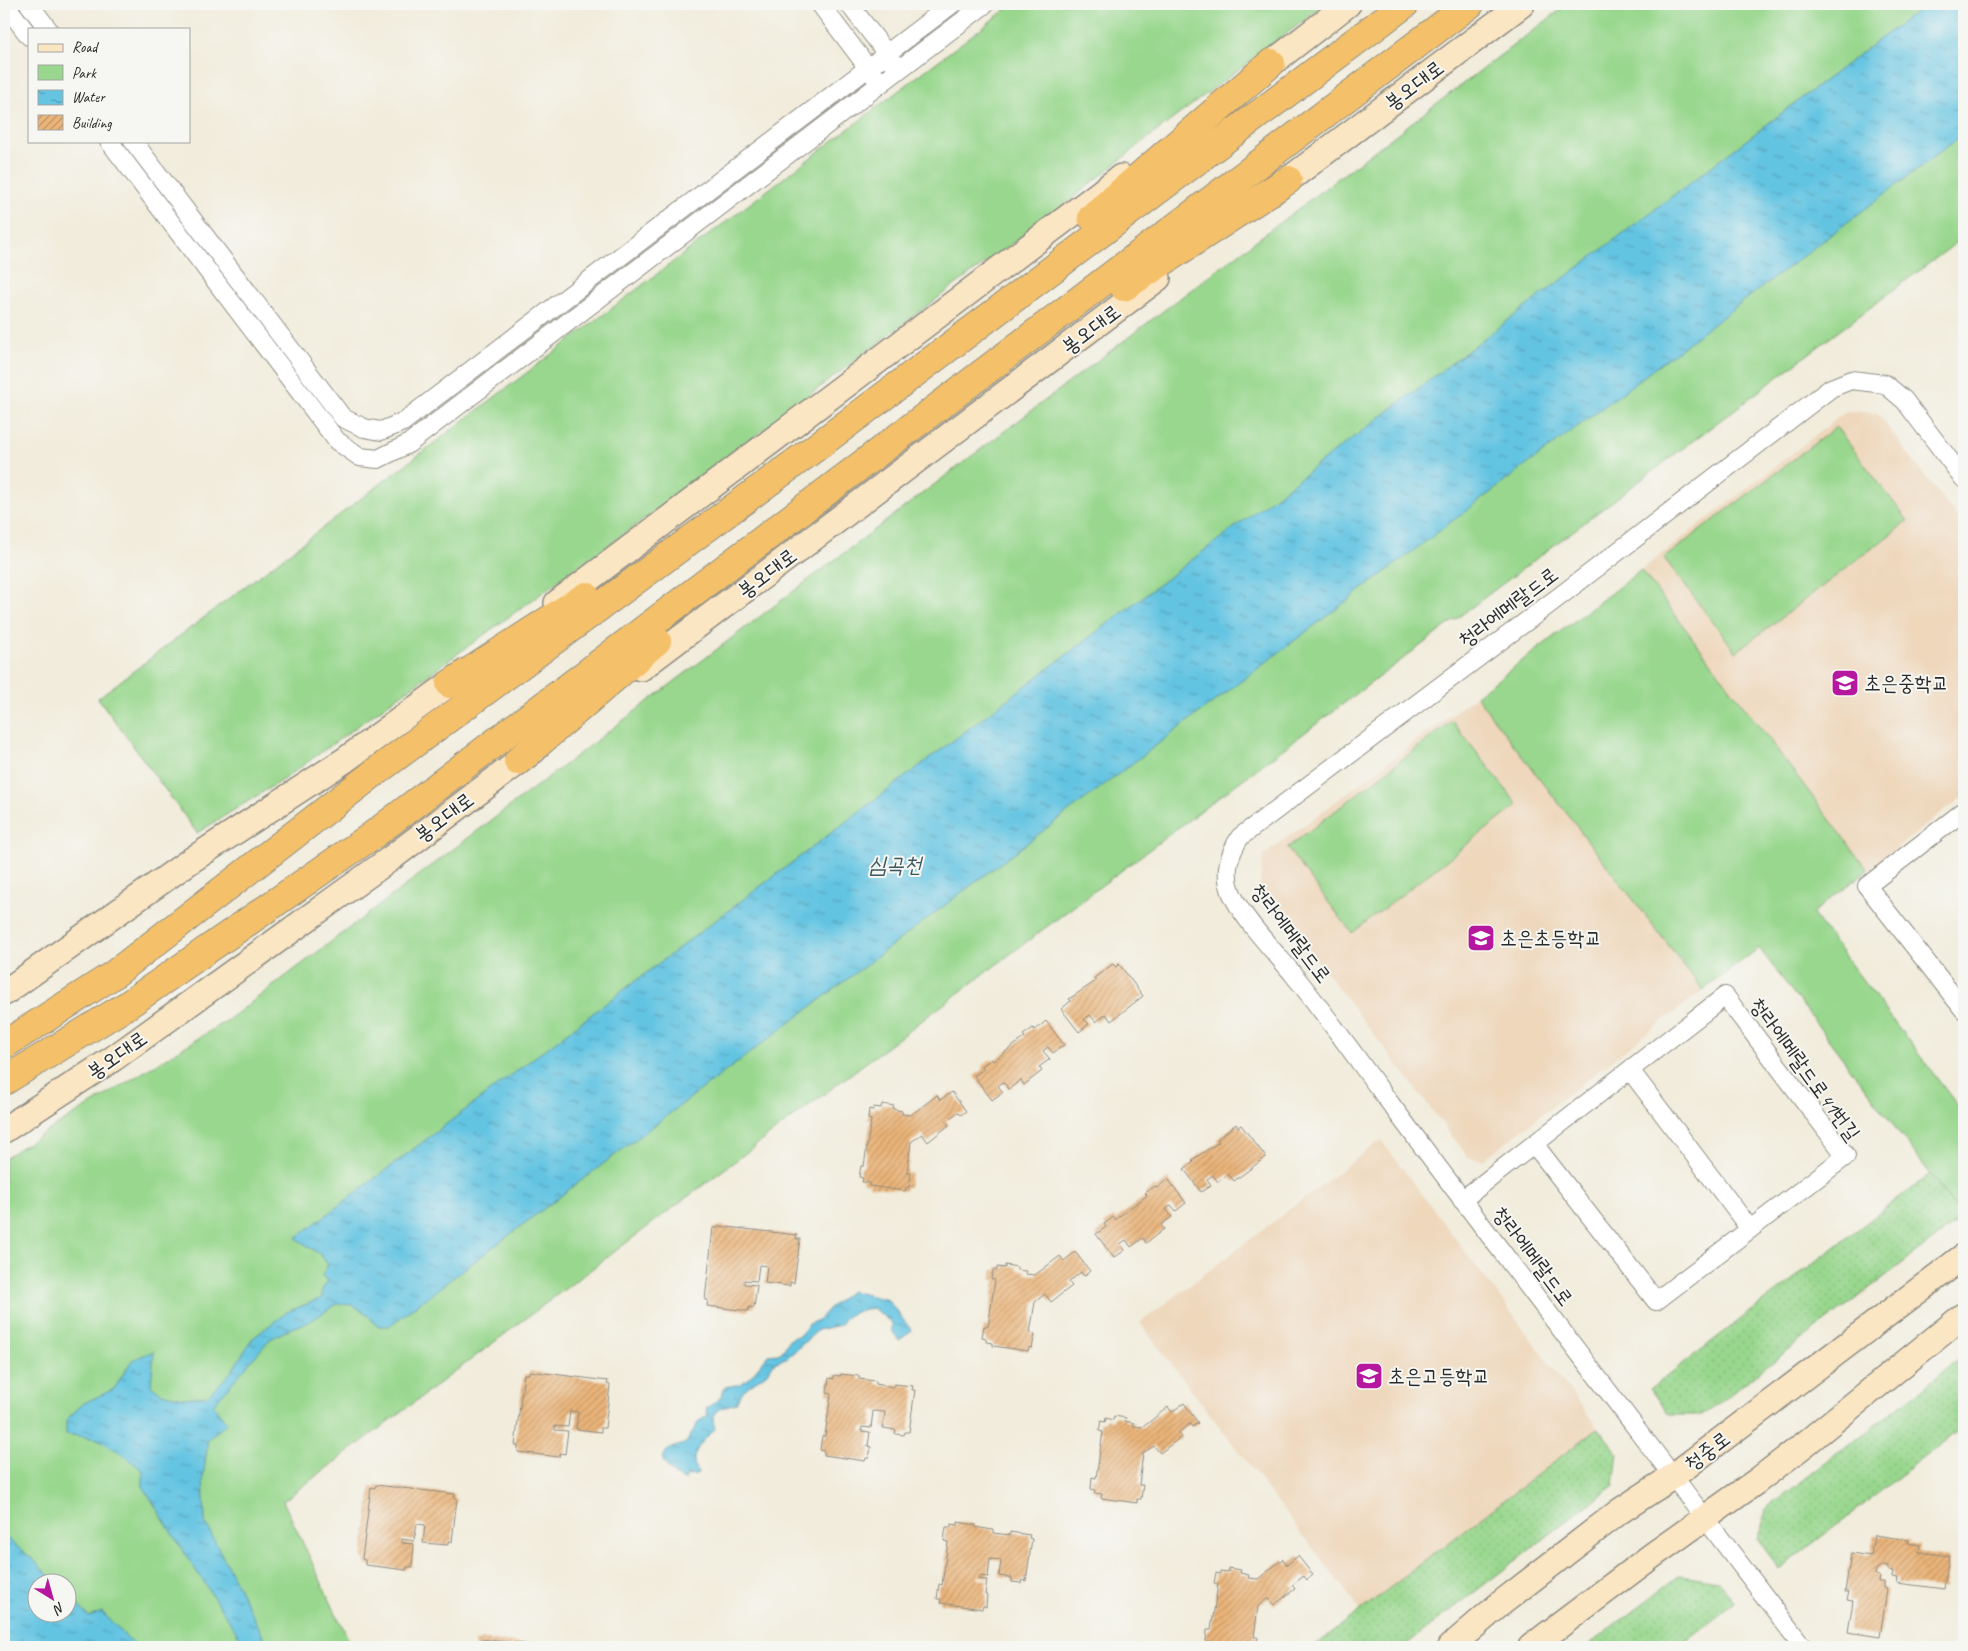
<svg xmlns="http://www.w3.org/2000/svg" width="1968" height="1651" font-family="Caveat,'Poor Story',sans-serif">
	<defs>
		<pattern id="grass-dots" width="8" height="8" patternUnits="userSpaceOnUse" patternTransform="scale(1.25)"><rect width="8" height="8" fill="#98d78d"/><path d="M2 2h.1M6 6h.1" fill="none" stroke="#83b97a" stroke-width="1.8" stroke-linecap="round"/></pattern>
		<pattern id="water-ripples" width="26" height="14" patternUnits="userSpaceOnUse" patternTransform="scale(1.25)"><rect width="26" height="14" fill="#64c4e2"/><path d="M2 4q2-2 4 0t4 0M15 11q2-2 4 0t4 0" fill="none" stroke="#539fb7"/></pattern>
		<pattern id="building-hatch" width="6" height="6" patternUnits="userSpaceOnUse" patternTransform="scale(1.25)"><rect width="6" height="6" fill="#ebb57a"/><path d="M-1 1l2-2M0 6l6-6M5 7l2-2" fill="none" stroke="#bf9364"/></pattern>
	</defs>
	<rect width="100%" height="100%" fill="#f6f6f2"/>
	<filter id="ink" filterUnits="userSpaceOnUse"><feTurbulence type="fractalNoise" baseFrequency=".02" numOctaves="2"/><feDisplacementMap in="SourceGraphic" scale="10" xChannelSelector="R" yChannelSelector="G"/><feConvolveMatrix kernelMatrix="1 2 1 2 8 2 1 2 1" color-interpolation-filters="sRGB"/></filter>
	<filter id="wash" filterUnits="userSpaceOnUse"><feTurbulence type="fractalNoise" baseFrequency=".0096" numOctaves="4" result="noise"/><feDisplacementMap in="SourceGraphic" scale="20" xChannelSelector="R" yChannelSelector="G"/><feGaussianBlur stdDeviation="1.12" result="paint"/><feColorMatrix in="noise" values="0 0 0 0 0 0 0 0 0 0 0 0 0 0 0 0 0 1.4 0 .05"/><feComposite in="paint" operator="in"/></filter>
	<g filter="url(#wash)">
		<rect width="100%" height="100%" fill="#f1ecdb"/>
		<!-- built -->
		<g fill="#eed7bb">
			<path d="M 1847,411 L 1877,413 L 1964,527 L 1964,796 L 1868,870 L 1641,570 Z"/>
			<path d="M 1476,696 L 1703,990 L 1483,1160 L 1468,1157 L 1260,886 L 1263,856 Z"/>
			<path d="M 1381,1140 L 1598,1428 L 1361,1611 L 1140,1323 Z"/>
		</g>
		<!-- grass -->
		<g fill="url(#grass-dots)" stroke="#62815c">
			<path d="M 1930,1174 L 1963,1217 L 1703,1415 L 1669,1415 L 1650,1389 Z"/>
			<path d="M 1964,1354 L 1964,1426 L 1780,1569 L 1757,1539 L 1768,1507 L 1916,1394 Z"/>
			<path d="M 1598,1428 L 1618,1453 L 1614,1485 L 1403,1647 L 1313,1647 Z"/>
			<path d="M 1680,1575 L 1718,1581 L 1735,1603 L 1677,1647 L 1586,1647 Z"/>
		</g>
		<!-- green -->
		<g fill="#98d78d" stroke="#62815c" fill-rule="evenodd">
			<path d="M 1013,4 L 1326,4 L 1153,134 L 1054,213 L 939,297 L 664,505 L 284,779 L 197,833 L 98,698 Z"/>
			<path d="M 1568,4 L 1964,4 L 1964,237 L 283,1501 L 352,1647 L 4,1647 L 4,1158 L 228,1020 ZM 38,1584 L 68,1584 L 68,1614 L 38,1614 Z"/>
			<path d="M 1836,427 L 1908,521 L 1736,652 L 1664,558 Z"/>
			<path d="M 1641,570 L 1868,870 L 1812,913 L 1964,1114 L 1964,1216 L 1963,1217 L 1759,948 L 1703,990 L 1476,696 Z"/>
			<path d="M 1452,721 L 1518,805 L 1352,933 L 1287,848 Z"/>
		</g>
		<!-- water -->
		<g fill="url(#water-ripples)" stroke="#487886">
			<path d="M 1926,4 L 1964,4 L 1964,134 L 389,1326 L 377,1326 L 368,1315 L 353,1305 L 337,1304 L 309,1322 L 289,1329 L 269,1340 L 213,1405 L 227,1423 L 208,1439 L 203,1479 L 205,1522 L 269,1647 L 246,1647 L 176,1540 L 143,1486 L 143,1471 L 124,1455 L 98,1439 L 66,1434 L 66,1420 L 84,1403 L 114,1389 L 132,1360 L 154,1351 L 151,1385 L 161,1393 L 183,1398 L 207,1396 L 231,1372 L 253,1338 L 287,1312 L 322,1298 L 322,1290 L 328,1281 L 322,1276 L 328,1265 L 321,1255 L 296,1238 Z"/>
			<path d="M 851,1291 L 888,1300 L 912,1331 L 899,1340 L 892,1331 L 892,1323 L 873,1308 C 861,1310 845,1313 840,1325 L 818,1330 L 788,1357 L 774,1363 L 766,1374 L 750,1385 L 743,1391 L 736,1403 C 728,1405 713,1409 713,1421 C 713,1423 715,1426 715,1429 C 704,1440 686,1455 698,1472 L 696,1475 L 687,1476 L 685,1480 C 674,1477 669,1470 663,1460 C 665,1446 676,1448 686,1443 L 699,1421 L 708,1416 L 706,1409 L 720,1398 L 725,1387 L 741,1384 L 751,1376 L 768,1355 L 778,1354 L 783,1351 L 789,1340 L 800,1335 L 809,1324 L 818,1320 L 829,1308 Z"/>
			<path d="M 4,1536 L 35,1561 L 56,1583 L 38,1584 L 38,1614 L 68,1614 L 68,1595 L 89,1617 L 102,1612 L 136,1647 L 4,1647 Z"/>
		</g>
		<g id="blocks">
			<!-- building -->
			<g fill="url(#building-hatch)">
				<path d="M 1113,964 L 1116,967 L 1119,964 L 1143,996 L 1111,1021 L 1106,1014 L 1096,1022 L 1090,1015 L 1084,1019 L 1089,1024 L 1079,1032 L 1061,1009 L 1071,1001 L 1069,999 L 1096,981 L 1094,978 Z"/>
				<path d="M 1046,1021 L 1064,1045 L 1053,1053 L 1048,1047 L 1043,1051 L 1050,1059 L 1039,1067 L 1042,1071 L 1024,1085 L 1021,1080 L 1009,1089 L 1003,1082 L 998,1086 L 1003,1092 L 992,1100 L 974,1076 L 984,1069 L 982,1066 L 991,1059 L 993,1061 L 1025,1037 L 1023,1035 L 1033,1028 L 1035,1030 Z"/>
				<path d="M 952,1092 L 966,1111 L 961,1115 L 958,1112 L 946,1121 L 949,1125 L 928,1142 L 922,1134 L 911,1142 L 907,1173 L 911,1173 L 909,1187 L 906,1187 L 905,1191 L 869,1186 L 870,1183 L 862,1182 L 863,1178 L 859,1177 L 861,1166 L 864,1166 L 871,1120 L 868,1119 L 869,1109 L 873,1110 L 874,1107 L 881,1108 L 882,1104 L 894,1106 L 893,1109 L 902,1111 L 902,1114 L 911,1115 L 937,1095 L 940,1100 Z"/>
				<path d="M 1236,1124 L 1238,1127 L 1241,1125 L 1266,1157 L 1234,1181 L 1228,1174 L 1218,1182 L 1213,1175 L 1207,1179 L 1211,1185 L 1201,1192 L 1184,1169 L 1194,1162 L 1192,1160 L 1219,1142 L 1217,1139 Z"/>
				<path d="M 1168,1179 L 1186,1203 L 1176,1211 L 1171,1205 L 1166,1209 L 1172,1217 L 1161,1225 L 1164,1229 L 1146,1243 L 1143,1238 L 1131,1247 L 1126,1240 L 1120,1244 L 1125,1250 L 1114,1258 L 1096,1234 L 1106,1227 L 1104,1224 L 1114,1217 L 1115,1220 L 1147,1195 L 1145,1193 L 1155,1186 L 1157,1188 Z"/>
				<path d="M 718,1226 L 797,1235 L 796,1239 L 800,1239 L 794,1283 L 790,1282 L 790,1286 L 765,1283 L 767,1266 L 759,1265 L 757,1281 L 744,1280 L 744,1284 L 757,1285 L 754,1308 L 749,1307 L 748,1311 L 707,1306 L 708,1300 L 705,1300 L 713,1228 L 718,1228 Z"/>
				<path d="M 1075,1252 L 1090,1271 L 1084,1276 L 1081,1272 L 1069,1282 L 1072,1286 L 1051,1302 L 1045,1294 L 1035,1302 L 1030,1333 L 1035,1334 L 1032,1348 L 1029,1347 L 1028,1351 L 993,1346 L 993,1343 L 986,1342 L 986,1338 L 982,1337 L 984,1326 L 988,1327 L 995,1280 L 991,1279 L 993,1270 L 997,1270 L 997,1267 L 1005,1268 L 1005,1265 L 1017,1267 L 1017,1270 L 1026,1271 L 1025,1274 L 1035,1275 L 1060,1256 L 1064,1261 Z"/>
				<path d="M 529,1371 L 608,1381 L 607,1384 L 610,1385 L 605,1428 L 601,1428 L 601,1432 L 576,1429 L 578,1412 L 570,1411 L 568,1427 L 555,1426 L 555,1430 L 568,1431 L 565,1454 L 560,1453 L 559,1457 L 518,1452 L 518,1446 L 515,1445 L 524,1374 L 529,1374 Z"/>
				<path d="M 841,1374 L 859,1376 L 859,1379 L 876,1381 L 876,1384 L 893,1387 L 894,1384 L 913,1386 L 912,1390 L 915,1390 L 909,1432 L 905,1432 L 904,1435 L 895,1434 L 896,1430 L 883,1428 L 885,1412 L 873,1411 L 871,1428 L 862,1427 L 861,1431 L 870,1432 L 868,1446 L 871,1447 L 869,1458 L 866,1458 L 865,1461 L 824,1455 L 824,1451 L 820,1450 L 822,1436 L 825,1436 L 831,1394 L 827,1393 L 829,1378 L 834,1379 L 834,1375 L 841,1376 Z"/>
				<path d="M 1184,1403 L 1198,1423 L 1192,1427 L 1190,1424 L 1178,1433 L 1181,1437 L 1160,1453 L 1154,1446 L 1143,1453 L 1139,1485 L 1143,1485 L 1141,1499 L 1137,1499 L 1137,1503 L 1101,1498 L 1102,1494 L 1094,1493 L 1095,1490 L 1091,1489 L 1092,1477 L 1096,1478 L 1103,1432 L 1099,1431 L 1101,1421 L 1105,1422 L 1106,1418 L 1113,1420 L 1114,1416 L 1126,1418 L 1125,1421 L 1134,1423 L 1133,1426 L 1143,1427 L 1168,1407 L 1172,1412 Z"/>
				<path d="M 376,1485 L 455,1494 L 454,1498 L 457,1498 L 452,1542 L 448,1541 L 448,1545 L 423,1543 L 425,1525 L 417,1524 L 414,1541 L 402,1539 L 402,1543 L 414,1544 L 412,1567 L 407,1567 L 406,1570 L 365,1565 L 365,1560 L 362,1559 L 371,1487 L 375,1488 Z"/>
				<path d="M 958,1522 L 976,1525 L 975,1527 L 993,1530 L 993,1533 L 1010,1535 L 1010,1532 L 1030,1535 L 1029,1538 L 1032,1539 L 1026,1581 L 1022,1580 L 1021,1583 L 1012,1582 L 1012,1578 L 999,1576 L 1001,1560 L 990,1559 L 988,1577 L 979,1576 L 978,1579 L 987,1580 L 985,1595 L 987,1595 L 986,1607 L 983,1606 L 982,1609 L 940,1603 L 941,1599 L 937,1599 L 939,1584 L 942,1585 L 948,1542 L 944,1541 L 946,1527 L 951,1527 L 951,1524 L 958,1525 Z"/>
				<path d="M 1874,1535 L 1909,1540 L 1908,1543 L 1920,1545 L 1919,1552 L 1949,1556 L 1944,1589 L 1897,1583 L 1898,1578 L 1892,1577 L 1893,1571 L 1888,1570 L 1888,1566 L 1882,1565 L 1876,1570 L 1875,1575 L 1879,1576 L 1878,1582 L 1883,1582 L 1883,1588 L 1887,1589 L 1880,1637 L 1848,1632 L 1853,1601 L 1847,1600 L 1849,1592 L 1845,1592 L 1851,1553 L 1871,1556 Z"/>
				<path d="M 1298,1556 L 1313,1575 L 1307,1580 L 1304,1576 L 1292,1585 L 1295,1589 L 1274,1605 L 1268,1598 L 1258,1606 L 1254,1637 L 1258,1637 L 1256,1647 L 1216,1647 L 1209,1646 L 1210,1642 L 1206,1641 L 1207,1630 L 1211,1630 L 1218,1584 L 1214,1583 L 1216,1573 L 1220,1574 L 1220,1571 L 1228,1572 L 1228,1568 L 1241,1570 L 1240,1573 L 1249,1575 L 1248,1578 L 1258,1579 L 1283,1559 L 1287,1565 Z"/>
				<path d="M 480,1639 L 542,1646 L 542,1647 L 475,1647 L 475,1641 L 480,1642 Z"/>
			</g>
		</g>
	</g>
	<g filter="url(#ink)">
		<use href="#blocks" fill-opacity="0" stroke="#8e8c83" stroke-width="1"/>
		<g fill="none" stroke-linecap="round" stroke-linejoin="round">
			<defs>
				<g id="street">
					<path d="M 5,4 L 29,36"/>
					<path d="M 29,4 L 48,29"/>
					<path d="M 820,4 L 875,77"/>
					<path d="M 849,4 L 894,63"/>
					<path d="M 109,141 L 337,441 L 360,457 L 378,459 L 408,444 L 985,4"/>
					<path d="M 133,141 L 343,418 L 364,428 L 381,431 L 403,422 L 952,4"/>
					<path d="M 1964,811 L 1867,886 L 1964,1010"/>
					<path d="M 1630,1070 L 1750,1229"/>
					<path d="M 1462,1200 L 1725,996 L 1846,1156 L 1656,1301 L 1534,1144"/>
					<path d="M 1803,1647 C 1663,1462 1520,1278 1381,1091 C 1352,1052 1324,1012 1293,974 C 1275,952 1243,919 1232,894 C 1223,873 1229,855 1240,837 L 1560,596 L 1831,388 L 1851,380 L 1885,384 L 1904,400 L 1964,479"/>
				</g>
				<g id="secondary">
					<path d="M 1255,76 L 1348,4"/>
					<path d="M 1272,192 L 1522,4"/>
					<path d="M 557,603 L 1121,177"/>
					<path d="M 641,668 L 1158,278"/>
					<path d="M 4,993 L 190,861 L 345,760 L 467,671"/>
					<path d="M 4,1130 L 114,1058 L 390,859 L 534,750"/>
					<path d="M 1450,1647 L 1500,1604 L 1620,1511 L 1672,1477 L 1964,1256"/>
					<path d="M 1531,1647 L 1653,1555 L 1757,1481 L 1805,1444 L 1964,1315"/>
				</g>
				<g id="highway">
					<path d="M 1092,217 L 1271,63"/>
					<path d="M 1124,287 L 1288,180"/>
					<path d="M 450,684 L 586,596"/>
					<path d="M 518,761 L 657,641"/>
					<path d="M 4,1045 L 113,975 L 374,773 L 819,445 L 1405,4"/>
					<path d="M 4,1081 L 126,1006 L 373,835 L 1470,4"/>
				</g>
			</defs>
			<!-- street casing -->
			<use href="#street" stroke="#8e8c83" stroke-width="20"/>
			<!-- secondary casing -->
			<use href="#secondary" stroke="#8e8c83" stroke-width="28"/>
			<!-- highway casing -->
			<use href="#highway" stroke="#8e8c83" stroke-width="30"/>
			<!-- street -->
			<use href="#street" stroke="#fff" stroke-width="18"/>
			<!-- secondary -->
			<use href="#secondary" stroke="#fbe6c4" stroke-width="25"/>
			<!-- highway -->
			<use href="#highway" stroke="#f4c16b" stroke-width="28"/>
		</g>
	</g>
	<!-- icons -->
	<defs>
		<symbol id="school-square" viewBox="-11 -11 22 22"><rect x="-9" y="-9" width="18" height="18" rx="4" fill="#b5179e" stroke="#f6f6f2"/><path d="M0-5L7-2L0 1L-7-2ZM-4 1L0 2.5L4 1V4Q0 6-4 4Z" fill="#fff"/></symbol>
	</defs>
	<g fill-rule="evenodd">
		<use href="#school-square" x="1829" y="667" width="32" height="32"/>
		<use href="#school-square" x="1465" y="922" width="32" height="32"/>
		<use href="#school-square" x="1353" y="1360" width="32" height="32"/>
	</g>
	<g text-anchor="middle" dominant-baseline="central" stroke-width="4" stroke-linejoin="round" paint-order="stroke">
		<!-- street labels -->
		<g font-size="21" fill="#2b2b2b" stroke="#f6f6f2">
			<text transform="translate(1414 85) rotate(-37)">봉오대로</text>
			<text transform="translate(1091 329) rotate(-37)">봉오대로</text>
			<text transform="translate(767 573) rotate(-37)">봉오대로</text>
			<text transform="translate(1508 607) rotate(-37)">청라에메랄드로</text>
			<text transform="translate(444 817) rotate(-37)">봉오대로</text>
			<text transform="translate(1291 933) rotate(53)">청라에메랄드로</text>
			<text transform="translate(117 1055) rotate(-35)">봉오대로</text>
			<text transform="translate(1805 1069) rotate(54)">청라에메랄드로41번길</text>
			<text transform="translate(1533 1256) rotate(53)">청라에메랄드로</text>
			<text transform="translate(1707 1451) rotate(-37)">청중로</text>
		</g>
		<!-- poi labels -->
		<g font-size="21" fill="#2b2b2b" stroke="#f6f6f2" text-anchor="start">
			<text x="1864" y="683">초은중학교</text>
			<text x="1500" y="938">초은초등학교</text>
			<text x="1388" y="1376">초은고등학교</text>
		</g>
		<!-- water labels -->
		<g font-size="22" font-style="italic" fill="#3c5962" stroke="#f6f6f2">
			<text x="895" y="865">심곡천</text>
		</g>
	</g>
	<!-- margin -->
	<rect width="1968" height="1651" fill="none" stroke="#f6f6f2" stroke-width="20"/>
	<!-- legend -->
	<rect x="28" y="28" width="162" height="115" fill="#f6f6f2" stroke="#a5a5a2"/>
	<rect x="38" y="44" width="25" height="8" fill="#fbe6c4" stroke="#a5a5a2"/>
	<text x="72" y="52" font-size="15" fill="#2b2b2b">Road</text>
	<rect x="38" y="65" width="25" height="15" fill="#98d78d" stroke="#a5a5a2"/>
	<text x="72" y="78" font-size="15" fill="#2b2b2b">Park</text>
	<rect x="38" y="90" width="25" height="15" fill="url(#water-ripples)" stroke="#a5a5a2"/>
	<text x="72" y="102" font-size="15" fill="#2b2b2b">Water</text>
	<rect x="38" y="115" width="25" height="15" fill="url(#building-hatch)" stroke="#a5a5a2"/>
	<text x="72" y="128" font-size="15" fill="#2b2b2b">Building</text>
	<!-- north arrow -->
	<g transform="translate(52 1598) rotate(143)"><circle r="24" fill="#f6f6f2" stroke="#a5a5a2"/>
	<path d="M0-4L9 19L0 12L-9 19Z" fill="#b5179e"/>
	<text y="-8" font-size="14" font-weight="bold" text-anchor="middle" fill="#2b2b2b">N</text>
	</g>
</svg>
